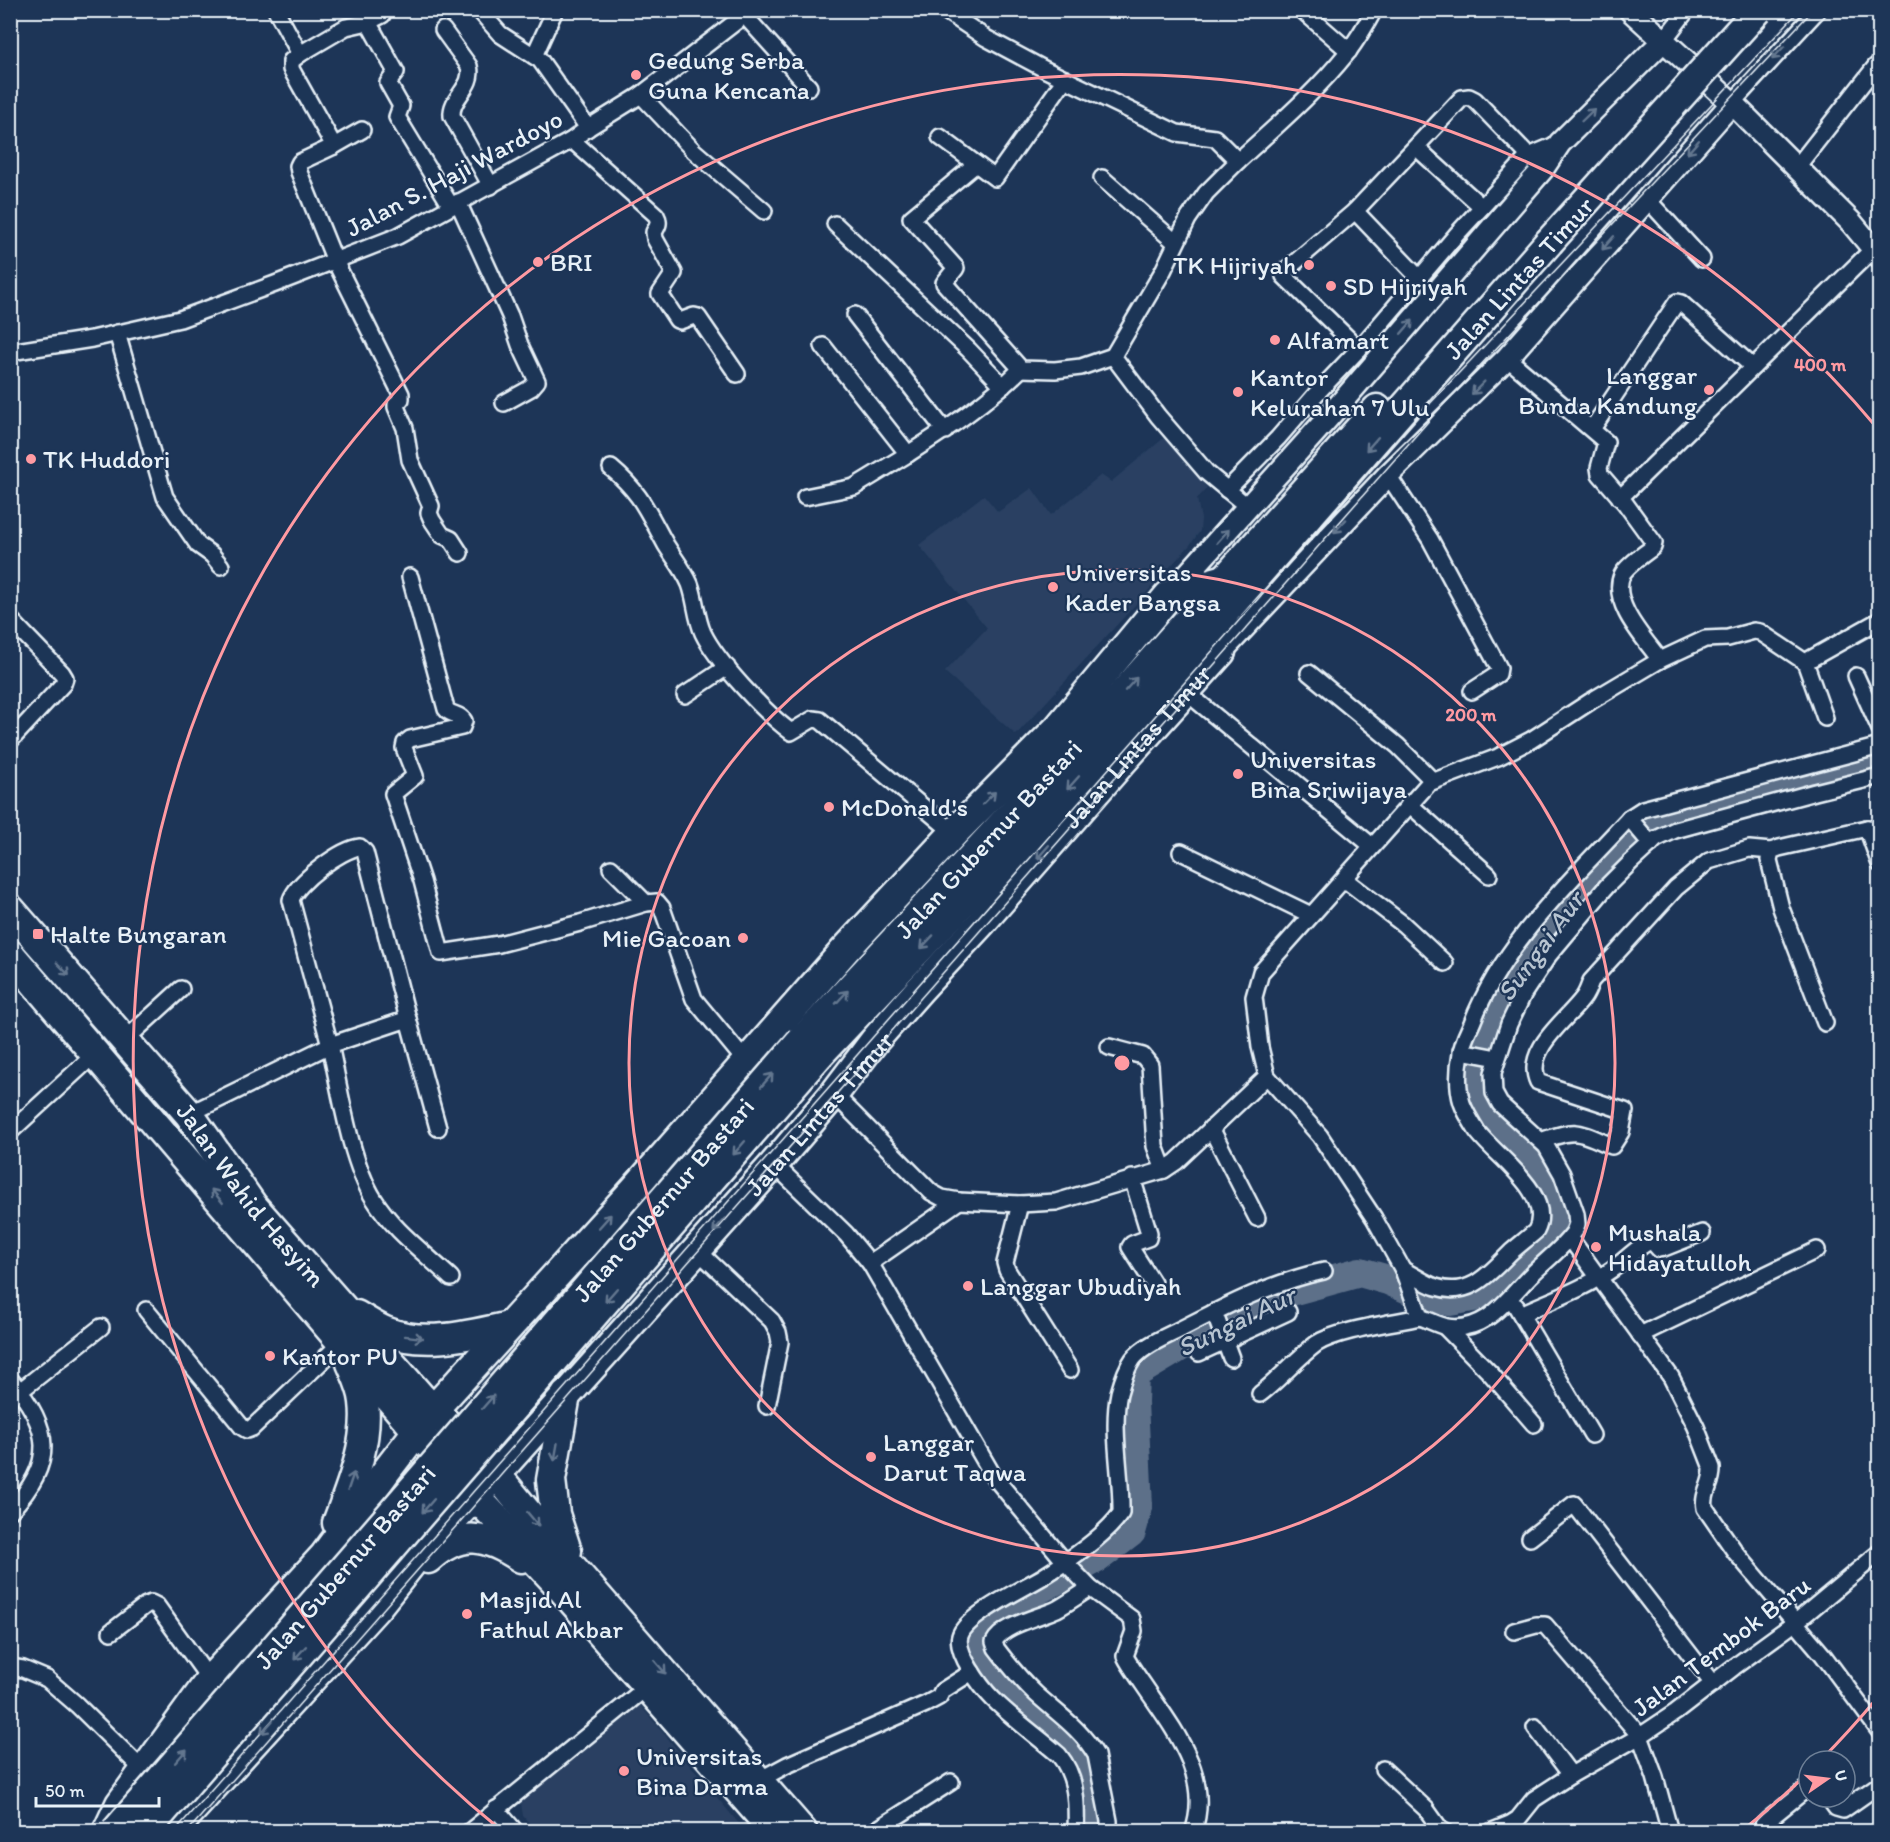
<svg xmlns="http://www.w3.org/2000/svg" width="1890" height="1842" font-family="Itim,sans-serif">
	<rect width="100%" height="100%" fill="#1d3557"/>
	<filter id="ink" filterUnits="userSpaceOnUse"><feTurbulence type="fractalNoise" baseFrequency=".0167" numOctaves="2"/><feDisplacementMap in="SourceGraphic" scale="12" xChannelSelector="R" yChannelSelector="G"/><feConvolveMatrix kernelMatrix="1 2 1 2 8 2 1 2 1" color-interpolation-filters="sRGB"/></filter>
	<g filter="url(#ink)">
		<!-- built -->
		<g fill="#2a4162">
			<path d="M 1165,437 L 1207,488 L 1197,499 L 1201,519 L 1200,531 L 1190,545 L 1016,735 L 945,672 L 987,628 L 919,545 L 984,495 L 998,512 L 1032,488 L 1051,515 L 1101,475 L 1111,482 Z"/>
			<path d="M 635,1699 L 740,1825 L 733,1832 L 536,1831 L 523,1816 L 520,1796 Z"/>
		</g>
		<g fill="none" stroke-linecap="round" stroke-linejoin="round">
			<!-- river -->
			<path stroke="#5d7089" stroke-width="30" d="M 1088,1832 L 1089,1803 L 1075,1745 L 1043,1715 L 999,1682 L 981,1638 L 988,1621 L 1024,1597 L 1097,1558 L 1131,1532 L 1138,1507 L 1133,1402 L 1134,1374 L 1213,1327 L 1280,1294 L 1360,1272 L 1388,1280 L 1422,1295 L 1450,1301 L 1473,1297 L 1496,1284 L 1553,1223 L 1554,1193 L 1532,1158 L 1509,1137 L 1481,1099 L 1474,1071 L 1482,1042 L 1501,990 L 1538,940 L 1613,850 L 1643,823 L 1679,811 L 1774,788 L 1880,755"/>
			<defs>
				<g id="street">
					<path d="M 276,10 L 300,54 L 346,27 L 368,22"/>
					<path d="M 383,10 L 382,15 L 368,22 L 396,72 L 388,83 L 401,106 L 397,117 L 451,206"/>
					<path d="M 479,10 L 500,34 L 534,56"/>
					<path d="M 555,10 L 534,56 L 540,60 L 588,128"/>
					<path d="M 944,10 L 986,38 L 1046,70 L 1177,133 L 1215,138 L 1238,161 L 1206,193 L 1188,219 L 1163,271 L 1113,356 L 1081,367 L 1055,370 L 1021,369 L 944,283 L 956,268 L 911,218 L 976,164"/>
					<path d="M 1302,10 L 1349,51"/>
					<path d="M 745,16 L 809,87"/>
					<path d="M 443,30 L 469,66 C 475,87 450,97 452,116 L 491,186"/>
					<path d="M 1664,40 L 1687,10"/>
					<path d="M 300,54 L 291,61 L 291,69 L 334,146 L 300,162 L 298,166 L 299,172 L 335,261 L 401,394 L 401,399 L 396,404 L 396,407 L 405,428 L 410,460 L 431,506 L 429,513 L 432,520 L 442,535 L 451,539 L 460,553"/>
					<path d="M 641,95 L 694,151 L 764,211"/>
					<path d="M 1732,103 L 1818,10"/>
					<path d="M 940,137 L 995,178 L 1065,79"/>
					<path d="M 572,140 L 656,215 C 660,222 658,226 654,232 L 655,239 L 674,273 L 660,294 L 677,320 L 680,321 L 694,316 L 698,317 L 737,374"/>
					<path d="M 334,146 L 362,130"/>
					<path d="M 1417,148 L 1482,207"/>
					<path d="M 1238,161 C 1276,126 1315,93 1347,53 C 1357,40 1366,25 1374,10"/>
					<path d="M 1796,168 L 1876,66 L 1880,65"/>
					<path d="M 1102,178 L 1175,242"/>
					<path d="M 1647,199 L 1702,259"/>
					<path d="M 458,202 L 510,316 L 520,345 L 537,381 L 531,388 L 504,403"/>
					<path d="M 1355,211 L 1286,270 L 1284,276 L 1359,349"/>
					<path d="M 835,224 L 969,350 L 1003,386"/>
					<path d="M 1419,278 L 1355,211 L 1462,98 L 1469,97 L 1475,100 L 1535,162"/>
					<path d="M 855,315 L 945,431"/>
					<path d="M 117,333 L 165,497 L 198,545 L 212,555 L 221,566"/>
					<path d="M 823,346 L 908,454 C 947,429 988,402 1021,369"/>
					<path d="M 10,352 L 92,339 L 180,319 L 275,284 L 398,236 L 572,140 L 588,128 L 641,95 L 751,10"/>
					<path d="M 1113,356 L 1158,416 L 1207,473 L 1248,507"/>
					<path d="M 1507,358 L 1606,442 L 1599,468 L 1600,474 L 1625,503 L 1654,543 L 1653,547 C 1646,553 1626,566 1622,575 C 1610,603 1645,639 1660,660"/>
					<path d="M 1592,429 L 1677,302 L 1681,303 L 1753,367"/>
					<path d="M 611,468 C 642,494 647,511 666,545 C 674,558 684,570 690,584 C 696,600 696,618 703,633 C 717,662 765,713 791,732 L 813,719 L 820,720 L 954,833"/>
					<path d="M 1388,475 L 1430,539 L 1499,668 L 1498,674 L 1472,691"/>
					<path d="M 1227,490 L 1278,438 L 1316,394 L 1359,349 L 1457,234 L 1529,156 L 1560,143"/>
					<path d="M 805,497 L 854,487 L 908,454"/>
					<path d="M 1620,498 L 1873,249"/>
					<path d="M 410,577 L 446,709 C 451,716 460,713 464,721 L 462,727 L 410,739 L 405,743 L 404,748 L 415,776 L 393,794 L 422,881 L 441,953 L 499,944 L 580,923 L 646,903 L 657,902 L 662,908 L 694,999 L 746,1062"/>
					<path d="M 10,619 L 62,673 L 65,678 L 63,684 L 10,741"/>
					<path d="M 1880,620 L 1805,662 L 1760,632 L 1754,631 L 1728,638 L 1705,639 L 1660,660 L 1591,701 L 1531,740 L 1498,757 L 1429,783 L 1261,972 L 1254,997 L 1260,1047 L 1267,1076 L 1320,1136 L 1374,1218 L 1403,1270 L 1420,1317 C 1429,1320 1438,1325 1447,1327 C 1486,1333 1507,1299 1531,1275 C 1545,1261 1563,1248 1574,1232 L 1577,1224 L 1576,1214 L 1562,1174 L 1546,1146 L 1500,1104 L 1494,1093 L 1493,1073 L 1509,1024 L 1524,993 L 1549,955 L 1607,886 L 1631,862 L 1656,839 L 1675,830 L 1815,792 L 1880,776"/>
					<path d="M 1805,662 L 1825,718"/>
					<path d="M 1309,673 L 1398,746 L 1433,781"/>
					<path d="M 1856,676 L 1880,729"/>
					<path d="M 1185,691 L 1372,846"/>
					<path d="M 685,695 L 727,667"/>
					<path d="M 1409,804 L 1489,875"/>
					<path d="M 1629,818 L 1651,844"/>
					<path d="M 1867,828 L 1880,864"/>
					<path d="M 1181,852 L 1311,915"/>
					<path d="M 611,868 L 646,903"/>
					<path d="M 1344,879 L 1403,924 L 1445,963"/>
					<path d="M 1825,1023 L 1781,908 L 1769,860 L 1771,851 L 1779,848 L 1867,828 L 1880,829"/>
					<path d="M 124,1041 L 181,989"/>
					<path d="M 1109,1047 L 1143,1056 L 1150,1065 L 1155,1146 L 1164,1170"/>
					<path d="M 1461,1051 L 1497,1058"/>
					<path d="M 834,1094 L 931,1192 L 942,1198 L 959,1201 L 1020,1204 L 1056,1202 L 1164,1170 L 1176,1162 L 1267,1076"/>
					<path d="M 189,1114 L 330,1045 L 291,900 C 297,882 341,849 360,847 L 365,852 L 408,1019"/>
					<path d="M 438,1128 L 408,1019 L 330,1045 C 340,1090 350,1161 374,1199 C 393,1230 425,1253 451,1278"/>
					<path d="M 1211,1128 L 1257,1218"/>
					<path d="M 10,1132 L 95,1054"/>
					<path d="M 1541,1141 C 1577,1128 1577,1131 1612,1146 L 1621,1132 L 1625,1111 L 1538,1082 C 1523,1050 1567,1020 1583,998 C 1587,993 1589,986 1591,981 L 1676,888 L 1709,861 L 1749,849 L 1771,851"/>
					<path d="M 774,1164 L 846,1234 L 870,1263 L 994,1477 L 1065,1562 L 1090,1588 L 1132,1619 L 1134,1631 L 1125,1656 C 1130,1666 1137,1675 1143,1684 C 1172,1727 1213,1776 1193,1832"/>
					<path d="M 1132,1178 L 1149,1233 L 1148,1238 L 1132,1244 L 1130,1247 L 1153,1283"/>
					<path d="M 1020,1204 L 1005,1263 L 1007,1270 L 1070,1370"/>
					<path d="M 1570,1238 L 1671,1377 L 1696,1427 L 1712,1468 C 1713,1484 1702,1493 1705,1508 L 1736,1553 L 1823,1655 L 1880,1732"/>
					<path d="M 697,1250 L 772,1321 L 778,1332 L 780,1342 L 767,1406"/>
					<path d="M 870,1263 L 959,1201"/>
					<path d="M 1403,1270 C 1414,1275 1424,1283 1436,1287 C 1470,1298 1490,1273 1511,1252 C 1519,1245 1528,1238 1536,1231 C 1555,1194 1495,1156 1477,1131 C 1472,1123 1465,1112 1462,1103 C 1457,1087 1458,1069 1461,1053 C 1462,1043 1468,1032 1472,1023 C 1504,941 1571,881 1629,818 L 1643,809 L 1880,746"/>
					<path d="M 1516,1306 L 1592,1435"/>
					<path d="M 146,1310 L 242,1427 L 247,1430 L 252,1428 L 342,1342"/>
					<path d="M 1214,1312 L 1231,1358"/>
					<path d="M 1521,1314 C 1552,1300 1586,1288 1614,1268 C 1623,1262 1643,1242 1652,1241 L 1659,1249 L 1664,1248 L 1702,1233"/>
					<path d="M 1445,1327 L 1491,1374 L 1534,1424"/>
					<path d="M 1640,1335 L 1817,1250"/>
					<path d="M 1199,1353 L 1288,1312"/>
					<path d="M 10,1379 C 52,1428 56,1463 10,1511"/>
					<path d="M 20,1391 L 101,1327"/>
					<path d="M 1260,1394 C 1280,1379 1296,1359 1316,1344 C 1337,1330 1393,1323 1420,1317"/>
					<path d="M 1530,1538 L 1574,1504 L 1713,1684"/>
					<path d="M 1090,1588 C 1079,1595 1068,1603 1057,1609 C 1040,1617 1002,1625 994,1642 L 996,1648 C 1008,1664 1021,1680 1036,1694 C 1058,1714 1081,1729 1096,1755 L 1109,1821 L 1109,1832"/>
					<path d="M 111,1632 L 146,1605 L 151,1603 L 157,1606 L 210,1680"/>
					<path d="M 10,1667 L 23,1669 L 47,1679 L 77,1705 L 144,1771"/>
					<path d="M 1535,1727 L 1571,1775"/>
					<path d="M 1383,1769 L 1426,1809 L 1441,1830 L 1445,1832"/>
					<path d="M 759,1780 L 787,1765 L 926,1704 L 939,1697 L 942,1691 L 972,1672"/>
					<path d="M 1828,1797 L 1836,1808 L 1843,1810 L 1880,1784"/>
					<path d="M 496,1809 L 516,1832"/>
					<path d="M 469,1832 L 647,1687"/>
					<path d="M 873,1832 L 951,1782"/>
					<path d="M 1076,1832 C 1077,1804 1077,1777 1059,1755 C 1037,1736 1013,1719 993,1699 C 981,1687 955,1652 960,1636 C 966,1615 1025,1588 1044,1576 C 1068,1561 1106,1535 1121,1513 C 1122,1475 1111,1430 1119,1393 C 1122,1382 1126,1369 1133,1359 C 1143,1346 1165,1337 1179,1330 C 1226,1306 1272,1282 1324,1271"/>
					<path d="M 1490,1832 L 1510,1824 L 1518,1819 L 1534,1799 L 1571,1775 L 1640,1736 L 1545,1625 L 1536,1625 L 1514,1631"/>
					<path d="M 1670,1832 L 1655,1777 L 1640,1736 L 1676,1712 L 1734,1667 L 1796,1622 L 1880,1552"/>
					<path d="M 1763,1832 L 1763,1825 L 1768,1820 L 1809,1787"/>
				</g>
				<g id="secondary">
					<path d="M 1630,10 L 1732,103 L 1851,222 L 1880,257"/>
					<path d="M 1169,595 L 1327,419 L 1542,170 L 1560,143 L 1664,40"/>
					<path d="M 1221,652 L 1388,475 L 1507,358 L 1732,103"/>
				</g>
				<g id="highway">
					<path id="s1" d="M 10,909 L 189,1114 L 253,1206 L 420,1396 L 496,1474 L 571,1566 L 803,1832"/>
					<path d="M 10,954 L 429,1445"/>
					<path id="s2" d="M 802,1040 L 1106,712 L 1377,409"/>
					<path d="M 818,1056 L 955,911 L 1118,734 L 1549,242"/>
					<path d="M 356,1315 C 365,1320 375,1327 385,1331 C 424,1347 469,1335 509,1326"/>
					<path d="M 566,1395 L 551,1480 L 555,1514 L 567,1551"/>
					<path d="M 462,1482 L 555,1581 L 775,1832"/>
					<path d="M 337,1523 C 351,1486 369,1442 364,1402 C 363,1389 356,1375 351,1363"/>
					<path d="M 428,1559 C 461,1529 486,1535 521,1558"/>
					<path d="M 107,1832 L 120,1804 L 210,1680 L 324,1556 L 387,1470 L 434,1409 L 634,1190 L 845,950 L 954,833 L 1058,728 L 1169,595 L 1225,579"/>
					<path id="s3" d="M 169,1832 L 180,1823 L 377,1607 L 415,1559 L 496,1474 L 774,1164 L 834,1094 L 875,1040 L 920,989 L 983,921 L 1121,763 L 1221,652 L 1223,613"/>
				</g>
			</defs>
			<!-- street casing -->
			<use href="#street" stroke="#e8f1f8" stroke-width="20"/>
			<!-- secondary casing -->
			<use href="#secondary" stroke="#e8f1f8" stroke-width="26"/>
			<!-- highway casing -->
			<use href="#highway" stroke="#e8f1f8" stroke-width="33"/>
			<!-- street -->
			<use href="#street" stroke="#1d3557" stroke-width="15"/>
			<!-- secondary -->
			<use href="#secondary" stroke="#1d3557" stroke-width="21"/>
			<!-- highway -->
			<use href="#highway" stroke="#1d3557" stroke-width="28"/>
			<!-- tram -->
			<g stroke="#e8f1f8" stroke-width="1.5">
				<path d="M 174,1832 L 1425,409 L 1800,10"/>
				<path id="s4" d="M 187,1832 L 1433,416 L 1813,10"/>
			</g>
			<defs>
				<g id="highway-bridge">
					<path d="M 1549,242 L 1758,10"/>
					<path id="s5" d="M 115,1832 L 802,1040"/>
					<path d="M 145,1832 L 818,1056"/>
				</g>
			</defs>
			<!-- highway-bridge casing -->
			<use href="#highway-bridge" stroke="#e8f1f8" stroke-width="33" stroke-linecap="butt"/>
			<!-- highway-bridge -->
			<use href="#highway-bridge" stroke="#1d3557" stroke-width="28"/>
		</g>
		<!-- one-way arrows -->
		<defs><path id="oneway-shaft" d="M-6 0H5M1.5-3L5.5 0L1.5 3" fill="none" stroke-width="1.6" stroke-linecap="round" stroke-linejoin="round" transform="scale(1.5)"/></defs>
		<g stroke="#64778f">
			<use href="#oneway-shaft" transform="translate(1778 53) rotate(133)"/>
			<use href="#oneway-shaft" transform="translate(1588 115) rotate(-44)"/>
			<use href="#oneway-shaft" transform="translate(1693 147) rotate(131)"/>
			<use href="#oneway-shaft" transform="translate(1608 243) rotate(131)"/>
			<use href="#oneway-shaft" transform="translate(1407 327) rotate(-49)"/>
			<use href="#oneway-shaft" transform="translate(1478 388) rotate(135)"/>
			<use href="#oneway-shaft" transform="translate(1372 444) rotate(131)"/>
			<use href="#oneway-shaft" transform="translate(1340 526) rotate(133)"/>
			<use href="#oneway-shaft" transform="translate(1223 536) rotate(-48)"/>
			<use href="#oneway-shaft" transform="translate(1131 684) rotate(-48)"/>
			<use href="#oneway-shaft" transform="translate(1073 783) rotate(132)"/>
			<use href="#oneway-shaft" transform="translate(989 798) rotate(-45)"/>
			<use href="#oneway-shaft" transform="translate(1043 852) rotate(131)"/>
			<use href="#oneway-shaft" transform="translate(927 942) rotate(133)"/>
			<use href="#oneway-shaft" transform="translate(63 969) rotate(46)"/>
			<use href="#oneway-shaft" transform="translate(842 997) rotate(-47)"/>
			<use href="#oneway-shaft" transform="translate(767 1080) rotate(-49)"/>
			<use href="#oneway-shaft" transform="translate(739 1148) rotate(131)"/>
			<use href="#oneway-shaft" transform="translate(217 1196) rotate(-130)"/>
			<use href="#oneway-shaft" transform="translate(605 1221) rotate(-48)"/>
			<use href="#oneway-shaft" transform="translate(719 1225) rotate(132)"/>
			<use href="#oneway-shaft" transform="translate(611 1295) rotate(131)"/>
			<use href="#oneway-shaft" transform="translate(414 1337) rotate(7)"/>
			<use href="#oneway-shaft" transform="translate(488 1402) rotate(-49)"/>
			<use href="#oneway-shaft" transform="translate(556 1452) rotate(100)"/>
			<use href="#oneway-shaft" transform="translate(351 1481) rotate(-71)"/>
			<use href="#oneway-shaft" transform="translate(428 1506) rotate(131)"/>
			<use href="#oneway-shaft" transform="translate(533 1519) rotate(50)"/>
			<use href="#oneway-shaft" transform="translate(300 1653) rotate(131)"/>
			<use href="#oneway-shaft" transform="translate(660 1667) rotate(49)"/>
			<use href="#oneway-shaft" transform="translate(267 1727) rotate(132)"/>
			<use href="#oneway-shaft" transform="translate(181 1756) rotate(-49)"/>
		</g>
	</g>
	<!-- distance rings -->
	<g fill="none" stroke="#ff9aa2" stroke-width="3">
		<circle cx="1122" cy="1063" r="493"/>
		<path d="M1878 1697A987 987 0 0 1 1820 1761M1808 1773A987 987 0 0 1 1743 1830M501 1830A987 987 0 1 1 1878 429"/>
	</g>
	<!-- markers -->
	<g fill="#ff9aa2" stroke="#1d3557" stroke-width="2">
		<circle cx="636" cy="75" r="6"/>
		<circle cx="538" cy="262" r="6"/>
		<circle cx="1309" cy="265" r="6"/>
		<circle cx="1331" cy="286" r="6"/>
		<circle cx="1275" cy="340" r="6"/>
		<circle cx="1709" cy="390" r="6"/>
		<circle cx="1238" cy="392" r="6"/>
		<circle cx="31" cy="459" r="6"/>
		<circle cx="1053" cy="587" r="6"/>
		<circle cx="1238" cy="774" r="6"/>
		<circle cx="829" cy="807" r="6"/>
		<rect x="32" y="928" width="12" height="12" rx="3"/>
		<circle cx="743" cy="938" r="6"/>
		<circle cx="1596" cy="1247" r="6"/>
		<circle cx="968" cy="1286" r="6"/>
		<circle cx="270" cy="1356" r="6"/>
		<circle cx="871" cy="1457" r="6"/>
		<circle cx="467" cy="1614" r="6"/>
		<circle cx="624" cy="1771" r="6"/>
	</g>
	<g text-anchor="middle" dominant-baseline="central" stroke-width="4.5" stroke-linejoin="round" paint-order="stroke">
		<!-- poi labels -->
		<g font-size="26" fill="#e8f1f8" stroke="#1d3557" text-anchor="start">
			<text x="648" y="60">Gedung Serba<tspan x="648" dy="30">Guna Kencana</tspan></text>
			<text x="550" y="262">BRI</text>
			<text x="1297" y="265" text-anchor="end">TK Hijriyah</text>
			<text x="1343" y="286">SD Hijriyah</text>
			<text x="1287" y="340">Alfamart</text>
			<text x="1697" y="375" text-anchor="end">Langgar<tspan x="1697" dy="30">Bunda Kandung</tspan></text>
			<text x="1250" y="377">Kantor<tspan x="1250" dy="30">Kelurahan 7 Ulu</tspan></text>
			<text x="43" y="459">TK Huddori</text>
			<text x="1065" y="572">Universitas<tspan x="1065" dy="30">Kader Bangsa</tspan></text>
			<text x="1250" y="759">Universitas<tspan x="1250" dy="30">Bina Sriwijaya</tspan></text>
			<text x="841" y="807">McDonald's</text>
			<text x="50" y="934">Halte Bungaran</text>
			<text x="731" y="938" text-anchor="end">Mie Gacoan</text>
			<text x="1608" y="1232">Mushala<tspan x="1608" dy="30">Hidayatulloh</tspan></text>
			<text x="980" y="1286">Langgar Ubudiyah</text>
			<text x="282" y="1356">Kantor PU</text>
			<text x="883" y="1442">Langgar<tspan x="883" dy="30">Darut Taqwa</tspan></text>
			<text x="479" y="1599">Masjid Al<tspan x="479" dy="30">Fathul Akbar</tspan></text>
			<text x="636" y="1756">Universitas<tspan x="636" dy="30">Bina Darma</tspan></text>
		</g>
		<!-- street labels -->
		<g font-size="26" fill="#e8f1f8" stroke="#1d3557">
			<text transform="translate(454 173) rotate(-28)">Jalan S. Haji Wardoyo</text>
			<text transform="translate(1519 278) rotate(-48)">Jalan Lintas Timur</text>
			<text stroke="none"><textPath href="#s3" startOffset="1455">Jalan Lintas Timur</textPath></text>
			<text stroke="none"><textPath href="#s2" startOffset="274">Jalan Gubernur Bastari</textPath></text>
			<text stroke="none"><textPath href="#s4" startOffset="957">Jalan Lintas Timur</textPath></text>
			<text stroke="none"><textPath href="#s1" startOffset="374">Jalan Wahid Hasyim</textPath></text>
			<text stroke="none"><textPath href="#s5" startOffset="837">Jalan Gubernur Bastari</textPath></text>
			<text stroke="none"><textPath href="#s5" startOffset="351">Jalan Gubernur Bastari</textPath></text>
			<text transform="translate(1721 1646) rotate(-37)">Jalan Tembok Baru</text>
		</g>
		<!-- water labels -->
		<g font-size="27" font-style="italic" fill="#b7c4d1" stroke="#1d3557">
			<text transform="translate(1540 946) rotate(-54)">Sungai Aur</text>
			<text transform="translate(1236 1321) rotate(-26)">Sungai Aur</text>
		</g>
	</g>
	<circle cx="1122" cy="1063" r="9" fill="#ff9aa2" stroke="#1d3557" stroke-width="3"/>
	<g font-size="18" text-anchor="middle" font-weight="bold" fill="#ff9aa2" stroke="#1d3557" stroke-width="4.5" stroke-linejoin="round" paint-order="stroke">
		<text x="1820" y="371">400 m</text>
		<text x="1471" y="721">200 m</text>
	</g>
	<!-- margin -->
	<rect width="1890" height="1842" fill="none" stroke="#1d3557" stroke-width="36"/>
	<rect x="18" y="18" width="1854" height="1806" fill="none" stroke="#e8f1f8" stroke-width="2" filter="url(#ink)"/>
	<!-- north arrow -->
	<g transform="translate(1827 1779) rotate(76)"><circle r="28" fill="#1d3557" stroke="#6e8097" stroke-width="1.5"/>
	<path d="M0-4.5L10 22L0 15L-10 22Z" fill="#ff9aa2"/>
	<text y="-9" font-size="16" font-weight="bold" text-anchor="middle" fill="#e8f1f8">U</text>
	</g>
	<!-- scale -->
	<path d="M36 1797v9h123v-9" fill="none" stroke="#e8f1f8" stroke-width="3"/>
	<text x="45" y="1797" font-size="18" fill="#e8f1f8" stroke="#1d3557" stroke-width="4.5" paint-order="stroke">50 m</text>
</svg>
